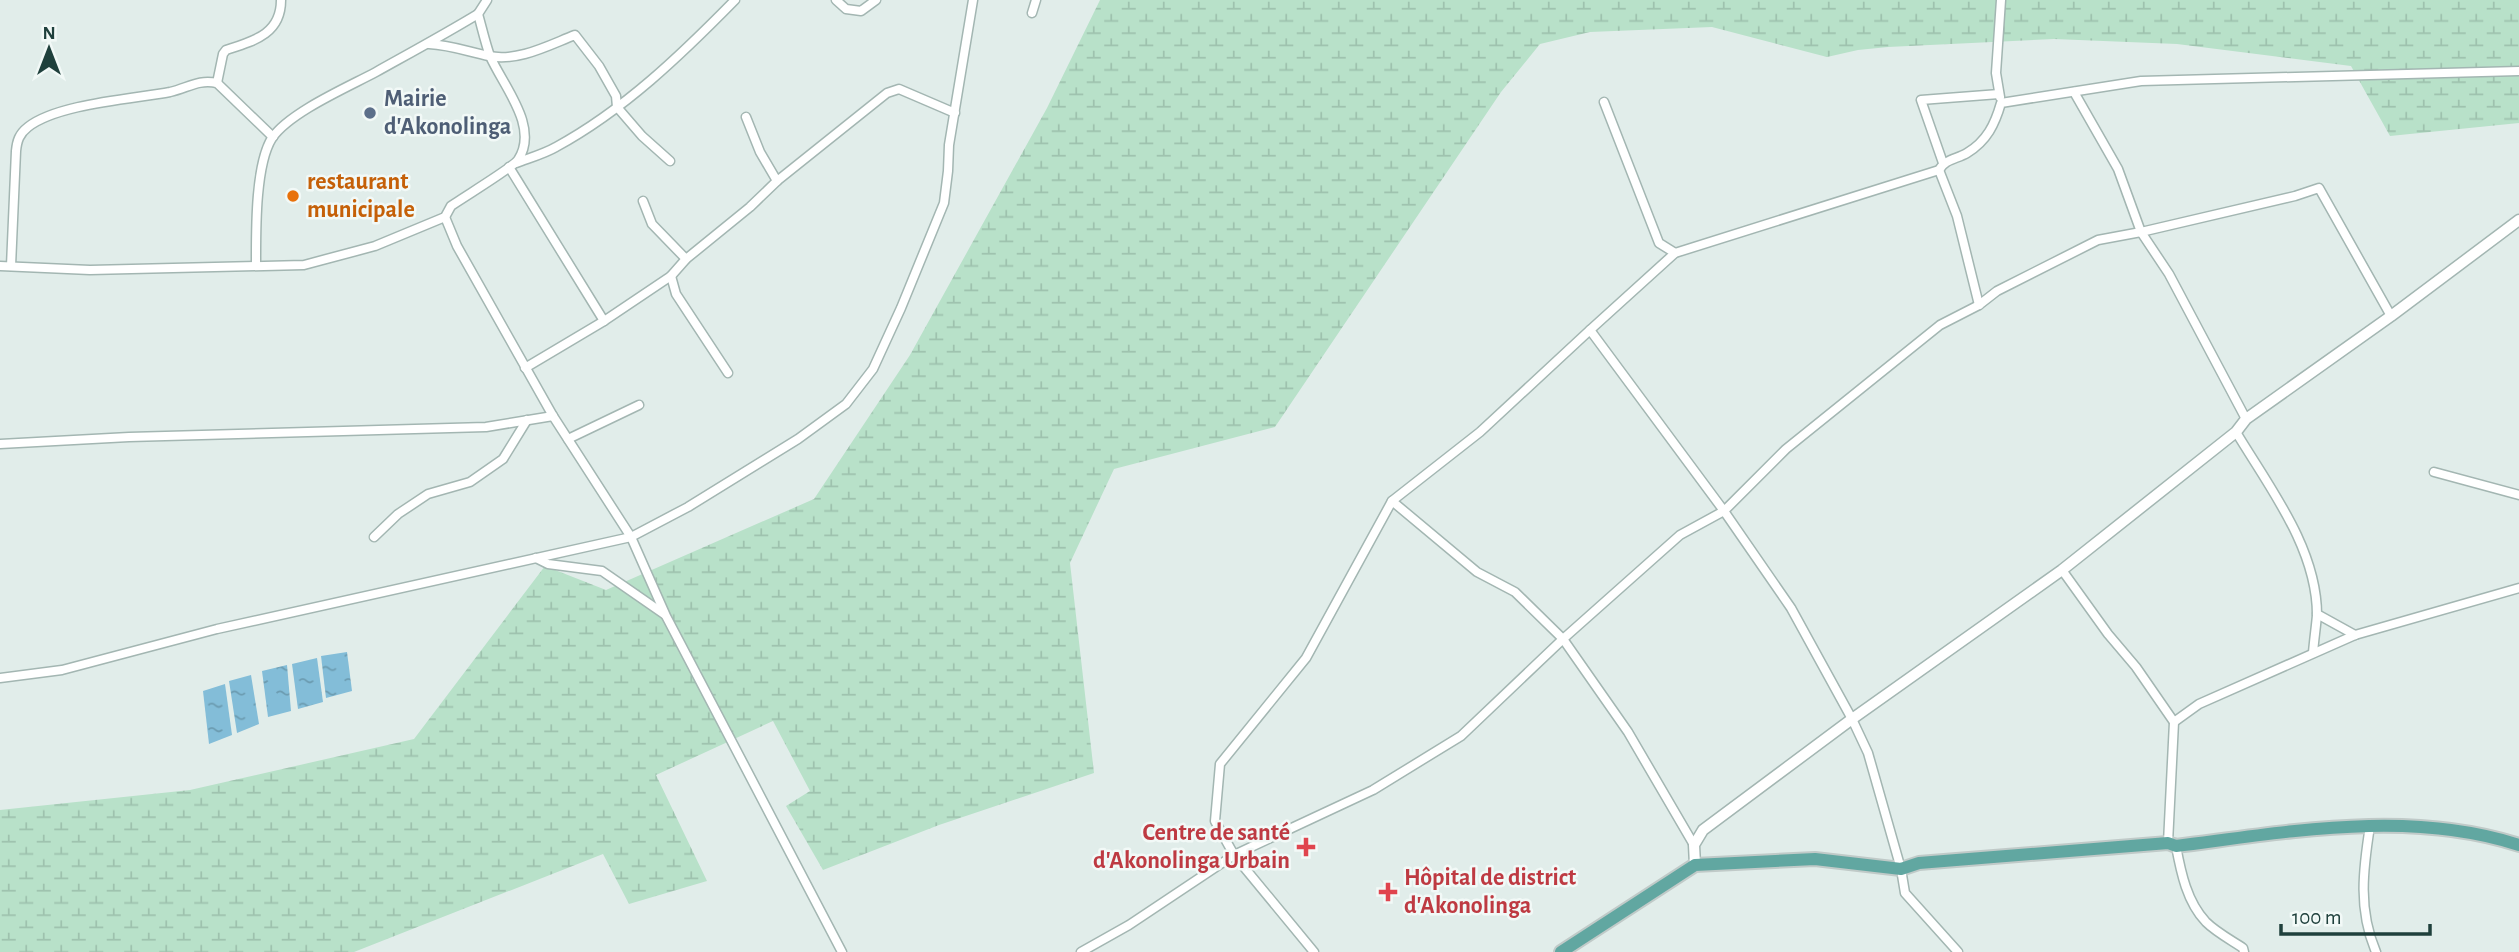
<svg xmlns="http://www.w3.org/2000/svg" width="2519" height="952" font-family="'Alegreya Sans',sans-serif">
	<defs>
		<pattern id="wetland-marsh" width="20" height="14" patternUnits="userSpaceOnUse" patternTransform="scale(1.75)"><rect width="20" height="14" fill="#b8e1c9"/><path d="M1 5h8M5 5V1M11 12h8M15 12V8" fill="none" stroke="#9ec2ae"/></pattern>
		<pattern id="water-ripples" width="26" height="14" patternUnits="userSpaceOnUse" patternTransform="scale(1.75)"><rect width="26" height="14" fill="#83bdd8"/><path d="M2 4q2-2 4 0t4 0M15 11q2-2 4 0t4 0" fill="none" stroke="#6b9bb0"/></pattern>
	</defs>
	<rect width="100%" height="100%" fill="#e1edea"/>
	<!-- wetland -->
	<path fill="url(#wetland-marsh)" d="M 1100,0 L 2519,0 L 2519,123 L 2390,136 L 2351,66 L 2177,44 L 2054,39 L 1888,47 L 1858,50 L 1827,57 L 1712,27 L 1590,32 L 1540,44 L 1501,92 L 1275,427 L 1114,469 L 1070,563 L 1094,773 L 939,825 L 823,870 L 786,806 L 810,791 L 773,721 L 656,775 L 707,881 L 629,904 L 603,854 L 354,952 L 0,952 L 0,810 L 190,790 L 414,739 L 545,566 L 606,590 L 814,499 L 910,355 L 1047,108 Z"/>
	<!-- water -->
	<g fill="url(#water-ripples)">
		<path d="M 347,652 L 352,691 L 326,698 L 321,656 Z"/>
		<path d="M 317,658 L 323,702 L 298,709 L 292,664 Z"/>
		<path d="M 287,665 L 291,711 L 268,717 L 262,671 Z"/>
		<path d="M 251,675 L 259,724 L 237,733 L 229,681 Z"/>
		<path d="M 225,684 L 232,735 L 209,744 L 203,691 Z"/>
	</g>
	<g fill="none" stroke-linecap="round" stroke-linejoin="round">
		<defs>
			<g id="minor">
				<path d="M 836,0 L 846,9 L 861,11 L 876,0"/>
				<path d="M 1032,13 L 1036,0"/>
				<path d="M 429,44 C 451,45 469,52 489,56 C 518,62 549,45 575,35 L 599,66 L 616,96 L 617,107 L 642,136 L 670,161"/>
				<path d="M 217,83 L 223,54 L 226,50 C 254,41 281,34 281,0"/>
				<path d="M 2074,92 L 2118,169 L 2141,232 L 2169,274 L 2246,419"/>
				<path d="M 2000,97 L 1996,73 L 2001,0"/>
				<path d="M 1604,102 L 1659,243 L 1675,253"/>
				<path d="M 746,117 L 760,152 L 777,181"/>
				<path d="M 516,163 C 529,158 544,154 556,147 C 624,110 681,55 735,0"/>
				<path d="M 1943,163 L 1921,100 L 1999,94"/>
				<path d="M 509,167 L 604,321"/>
				<path d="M 1939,170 L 1957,216 L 1979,305"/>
				<path d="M 643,201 L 652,224 L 686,259"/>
				<path d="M 445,217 L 457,246 L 553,416 L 631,537 L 666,616 L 842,952"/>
				<path d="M 256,265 C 256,232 255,165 272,138 C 290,112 348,87 376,72 C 410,53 445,34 478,14"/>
				<path d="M 0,266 L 90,270 L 304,265 L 375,246 L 445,217 L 451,206 C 462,198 512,168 518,160 C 540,127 503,86 490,56 C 485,42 482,28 478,14 L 487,0"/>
				<path d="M 11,266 L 16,151 C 17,141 19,134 28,127 C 57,104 132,99 170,92 C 188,88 198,79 217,83 L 273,137"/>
				<path d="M 671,276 L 676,294 L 728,373"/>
				<path d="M 1590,330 L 1675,253 L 1939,170 C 1945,159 1957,159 1967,153 C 1987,141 1995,124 2001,103 L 2141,81 L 2519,71"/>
				<path d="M 525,368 L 604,321 L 671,276 L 686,259 L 750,207 L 777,181 L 887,93 L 899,89 L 955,113"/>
				<path d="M 2236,432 C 2269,487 2317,548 2317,615 C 2316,627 2314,640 2313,653"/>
				<path d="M 568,439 L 639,405"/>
				<path d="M 0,444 L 129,437 L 486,427 L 553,416"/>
				<path d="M 2434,472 L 2519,495"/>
				<path d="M 1392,501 L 1477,572 L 1515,592 L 1563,639 L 1628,732 L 1694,845"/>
				<path d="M 374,537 L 398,514 L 428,494 L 470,482 L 503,459 L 527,420"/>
				<path d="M 536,558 L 548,564 L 602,571 L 664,614"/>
				<path d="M 2062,570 L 2108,634 L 2136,667 L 2174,722 L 2168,843"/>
				<path d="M 2317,614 L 2355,635"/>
				<path d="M 0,678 L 62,670 L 217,629 L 631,537 L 688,507 L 798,439 L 846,404 L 873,369 L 901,308 L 944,203 L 948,171 L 949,145 L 973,0"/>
				<path d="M 2174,722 L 2199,704 L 2355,635 L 2519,588"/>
				<path d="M 2370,826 C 2363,870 2358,910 2376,952"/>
				<path d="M 2176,846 C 2181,873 2187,902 2206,922 C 2216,932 2231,940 2243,948 L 2244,952"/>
				<path d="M 1081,952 L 1129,925 L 1234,855 L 1373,790 L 1461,736 L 1563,639 L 1680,535 L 1724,511 L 1786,449 L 1940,325 L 1979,305 L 1997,291 L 2098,240 L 2141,232 L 2295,196 L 2319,188 L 2391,316"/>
				<path d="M 1314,952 L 1234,855 L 1215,821 L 1220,764 L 1306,658 L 1392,501 L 1480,432 L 1590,330 L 1724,511 L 1791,608 L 1852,719 L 1868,753 L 1901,869 L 1905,893 L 1958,952"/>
			</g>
			<path id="tertiary" d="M 1695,865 L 1694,845 L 1703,830 L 1852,719 L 2062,570 L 2236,432 L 2246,419 L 2391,316 L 2519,220"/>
			<path id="primary" d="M 1561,952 L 1695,865 L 1815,859 L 1901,869 L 1919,863 L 2168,843 L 2176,846 C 2288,832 2409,809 2519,845"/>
		</defs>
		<!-- minor casing -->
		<use href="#minor" stroke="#a3b6b2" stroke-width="11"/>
		<!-- tertiary casing -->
		<use href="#tertiary" stroke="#a3b6b2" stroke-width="13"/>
		<!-- primary casing -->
		<use href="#primary" stroke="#c0cac8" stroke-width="16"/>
		<!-- minor -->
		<use href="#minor" stroke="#fff" stroke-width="8"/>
		<!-- tertiary -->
		<use href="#tertiary" stroke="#fff" stroke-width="10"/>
		<!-- primary -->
		<use href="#primary" stroke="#61a7a1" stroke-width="12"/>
	</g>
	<!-- markers -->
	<circle fill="#5c6f8a" stroke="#f2f9f7" stroke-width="2.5" cx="370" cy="113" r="7"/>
	<circle fill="#e8710a" stroke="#f2f9f7" stroke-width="2.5" cx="293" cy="196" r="7"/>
	<g fill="#e0444e" stroke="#f2f9f7" stroke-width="2.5">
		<path d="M1302.5 836.5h7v7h7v7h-7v7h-7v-7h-7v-7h7z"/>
		<path d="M1384.5 881.5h7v7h7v7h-7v7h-7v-7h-7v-7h7z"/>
	</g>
	<g text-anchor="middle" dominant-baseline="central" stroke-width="5" stroke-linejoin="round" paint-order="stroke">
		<!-- service labels -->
		<g font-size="24" font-weight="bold" fill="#4e5e75" stroke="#f2f9f7" text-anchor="start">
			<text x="384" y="99">Mairie<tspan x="384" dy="28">d'Akonolinga</tspan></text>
		</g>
		<!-- food labels -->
		<g font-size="24" font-weight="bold" fill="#c56008" stroke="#f2f9f7" text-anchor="start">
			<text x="307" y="182">restaurant<tspan x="307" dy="28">municipale</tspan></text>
		</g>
		<!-- health labels -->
		<g font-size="24" font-weight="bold" fill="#be3a42" stroke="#f2f9f7" text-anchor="end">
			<text x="1290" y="833">Centre de santé<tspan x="1290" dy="28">d'Akonolinga Urbain</tspan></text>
			<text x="1404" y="878" text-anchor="start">Hôpital de district<tspan x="1404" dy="28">d'Akonolinga</tspan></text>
		</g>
	</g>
	<!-- north arrow -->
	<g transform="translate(49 49)" stroke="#f2f9f7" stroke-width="5" paint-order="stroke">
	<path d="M0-5L12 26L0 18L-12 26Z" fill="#1f403c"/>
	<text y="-10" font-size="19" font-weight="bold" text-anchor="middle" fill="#1f403c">N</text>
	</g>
	<!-- scale -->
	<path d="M2281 924v10h149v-10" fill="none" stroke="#1f403c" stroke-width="3.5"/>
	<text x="2292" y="924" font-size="21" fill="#1f403c" stroke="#f2f9f7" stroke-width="5" paint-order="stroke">100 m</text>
</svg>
